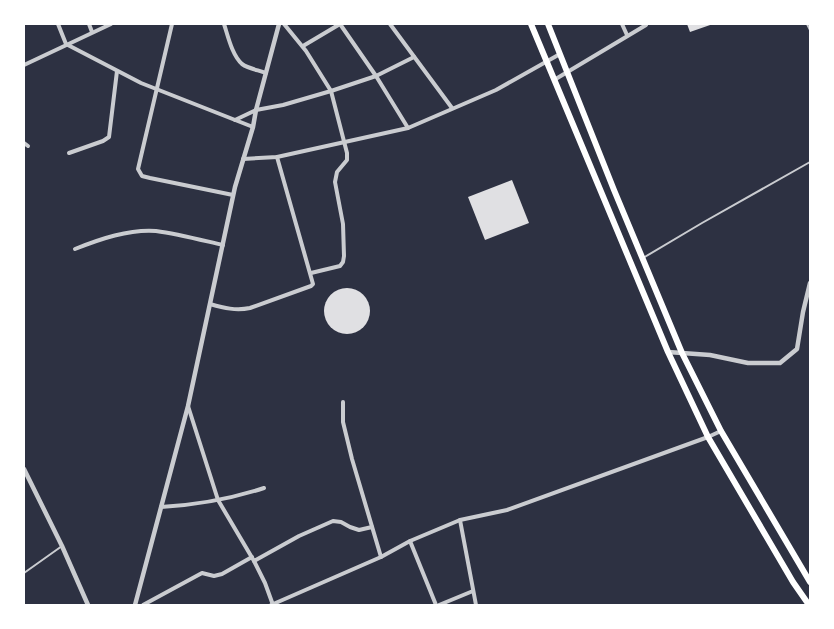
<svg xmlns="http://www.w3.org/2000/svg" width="834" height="629" font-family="'Source Sans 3',sans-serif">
	<rect width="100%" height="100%" fill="#2d3142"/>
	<!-- building -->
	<g fill="#e0e0e3">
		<path d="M 687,24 L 713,24 L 690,32 Z"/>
		<path d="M 512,180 L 529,223 L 485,240 L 468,197 Z"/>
		<circle cx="347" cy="311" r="23"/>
	</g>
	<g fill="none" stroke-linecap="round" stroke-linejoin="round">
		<!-- service -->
		<g stroke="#caccd0" stroke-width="2">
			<path d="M 807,24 L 810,30"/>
			<path d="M 643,258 L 702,223 L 810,162"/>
			<path d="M 24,573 L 62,546"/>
		</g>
		<!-- minor -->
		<g stroke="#caccd0" stroke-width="4">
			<path d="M 58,24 L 66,44 L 141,83 L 253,127"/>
			<path d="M 89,24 L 92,32"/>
			<path d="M 172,24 L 138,169 L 142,176 L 150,178 L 233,195"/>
			<path d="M 224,24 C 228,36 232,55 242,64 C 249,69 258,70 266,73"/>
			<path d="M 284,24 L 306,51 L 331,91 L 347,153 L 347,160 L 337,172 L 335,182 L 343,224 L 344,256 L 343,262 L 340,266 L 311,273"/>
			<path d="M 390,24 L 452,108"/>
			<path d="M 622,24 L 627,35"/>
			<path d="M 303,46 L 340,24 L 376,76 L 408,128"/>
			<path d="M 24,65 L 111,24"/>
			<path d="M 554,80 L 646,25"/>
			<path d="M 235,120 L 256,110 L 283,105 L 331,91 L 376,76 L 414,57"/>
			<path d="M 24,143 L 28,146"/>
			<path d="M 69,153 L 103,141 L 109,137 L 117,71"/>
			<path d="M 243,159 L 277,157 L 408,128 L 496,90 L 560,54"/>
			<path d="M 75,249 C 100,239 129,229 156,231 C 178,234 201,240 223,245"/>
			<path d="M 210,304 C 224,308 236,311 250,308 L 311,286 L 313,284 L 277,157"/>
			<path d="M 343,402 L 343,422 L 352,459 L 381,557"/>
			<path d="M 188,406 L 218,500 L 254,561 L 265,583 L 273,605"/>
			<path d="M 161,507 C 196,505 230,499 264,488"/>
			<path d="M 460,520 L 476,605"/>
			<path d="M 410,541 L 436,605"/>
			<path d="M 254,561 L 299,536 L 333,521 L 341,522 L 350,527 L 359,530 L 372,527"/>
			<path d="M 143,605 L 202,573 L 214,576 L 222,574 L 252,557"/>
			<path d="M 271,605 L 381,557 L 410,541 L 460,520 L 507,510 L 708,437 L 721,431"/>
			<path d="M 439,605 L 473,591"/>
		</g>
		<!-- tertiary -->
		<g stroke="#caccd0" stroke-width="4.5">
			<path d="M 668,352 L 710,355 L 748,363 L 780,363 L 797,349 L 803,312 L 810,283"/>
			<path d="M 24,469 L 62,546 L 88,605"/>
			<path d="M 135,605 L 188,406 L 235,187 L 253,127 L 256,110 L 279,24"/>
		</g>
		<!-- primary -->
		<g stroke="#fff" stroke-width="6">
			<path d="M 531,24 L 668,352 L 708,437 L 793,582 L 809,605"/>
			<path d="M 548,24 L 614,190 L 682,353 L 721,431 L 810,582"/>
		</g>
	</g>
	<!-- border -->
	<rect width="834" height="629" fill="none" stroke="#ffffff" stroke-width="50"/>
</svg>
